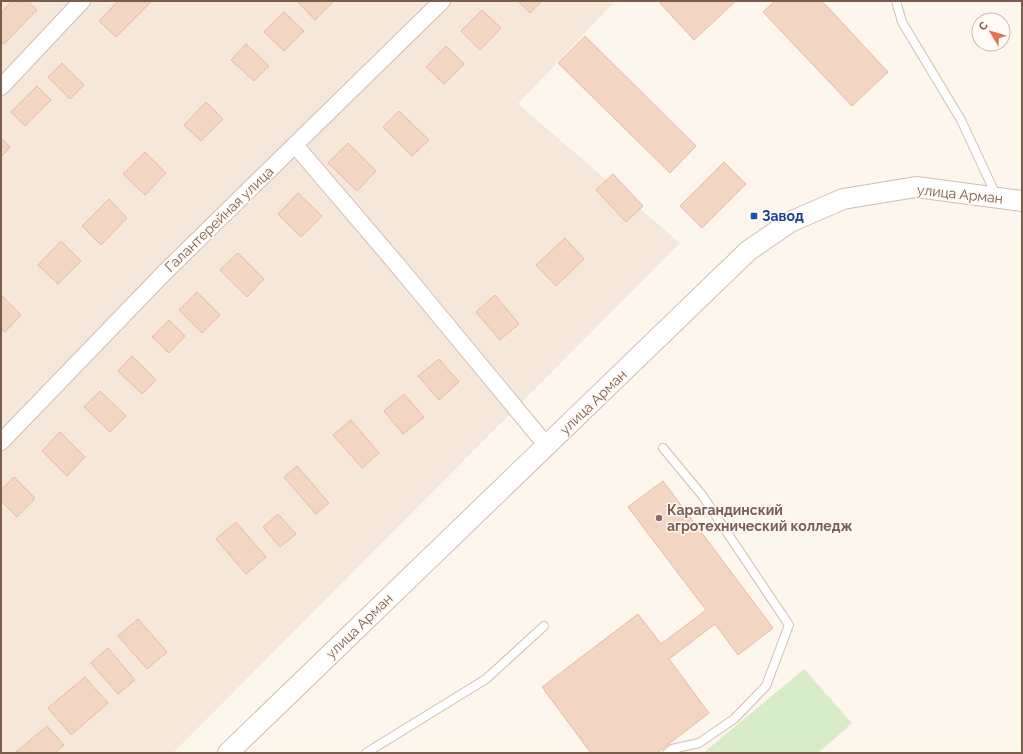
<svg xmlns="http://www.w3.org/2000/svg" width="1023" height="754" font-family="Raleway,sans-serif">
	<rect width="100%" height="100%" fill="#fdf6ec"/>
	<!-- residential -->
	<path fill="#f5e8da" d="M 1,1 L 615,1 L 518,104 L 680,243 L 173,753 L 1,753 Z"/>
	<!-- green -->
	<path fill="#d8ecc9" d="M 804,669 L 852,723 L 818,753 L 703,753 Z"/>
	<!-- building -->
	<g fill="#f3d5c3" stroke="#e6bba3">
		<path d="M 12,1 L 28,1 L 37,10 L 4,44 L 1,42 L 1,13 Z"/>
		<path d="M 118,1 L 152,1 L 116,37 L 99,21 Z"/>
		<path d="M 297,1 L 334,1 L 315,20 Z"/>
		<path d="M 518,1 L 542,1 L 530,13 Z"/>
		<path d="M 661,1 L 736,1 L 694,40 L 660,3 Z"/>
		<path d="M 775,1 L 822,1 L 888,72 L 852,106 L 763,12 Z"/>
		<path d="M 482,10 L 501,28 L 480,50 L 461,31 Z"/>
		<path d="M 284,12 L 304,31 L 284,51 L 264,32 Z"/>
		<path d="M 585,36 L 696,146 L 670,173 L 558,63 Z"/>
		<path d="M 246,44 L 269,66 L 254,81 L 231,60 Z"/>
		<path d="M 446,46 L 464,64 L 444,84 L 426,67 Z"/>
		<path d="M 62,63 L 84,85 L 70,99 L 48,77 Z"/>
		<path d="M 37,86 L 51,100 L 25,126 L 11,112 Z"/>
		<path d="M 206,102 L 223,119 L 201,141 L 184,125 Z"/>
		<path d="M 399,111 L 429,140 L 412,156 L 383,127 Z"/>
		<path d="M 1,138 L 10,147 L 1,157 Z"/>
		<path d="M 348,143 L 376,171 L 357,191 L 328,163 Z"/>
		<path d="M 145,152 L 166,173 L 145,195 L 123,174 Z"/>
		<path d="M 724,162 L 746,184 L 702,228 L 680,206 Z"/>
		<path d="M 613,174 L 643,206 L 626,222 L 596,190 Z"/>
		<path d="M 298,193 L 322,216 L 301,237 L 278,214 Z"/>
		<path d="M 109,199 L 127,218 L 101,245 L 82,226 Z"/>
		<path d="M 565,238 L 584,259 L 556,286 L 536,265 Z"/>
		<path d="M 61,241 L 81,261 L 58,284 L 38,265 Z"/>
		<path d="M 238,253 L 264,279 L 247,297 L 220,270 Z"/>
		<path d="M 197,292 L 220,315 L 202,333 L 179,310 Z"/>
		<path d="M 1,295 L 21,315 L 5,332 L 1,329 Z"/>
		<path d="M 495,295 L 519,324 L 500,340 L 476,312 Z"/>
		<path d="M 169,320 L 185,336 L 169,353 L 152,337 Z"/>
		<path d="M 132,356 L 156,380 L 142,394 L 118,371 Z"/>
		<path d="M 439,359 L 459,382 L 439,400 L 418,376 Z"/>
		<path d="M 100,391 L 126,416 L 110,432 L 84,407 Z"/>
		<path d="M 404,394 L 424,417 L 403,434 L 384,411 Z"/>
		<path d="M 351,420 L 379,453 L 362,468 L 333,435 Z"/>
		<path d="M 60,432 L 85,457 L 67,476 L 42,451 Z"/>
		<path d="M 297,466 L 329,503 L 316,514 L 284,477 Z"/>
		<path d="M 14,477 L 35,498 L 17,517 L 1,501 L 1,490 Z"/>
		<path d="M 663,481 L 773,628 L 738,655 L 715,624 L 669,659 L 709,713 L 657,753 L 591,753 L 542,687 L 638,614 L 661,644 L 706,610 L 628,507 Z"/>
		<path d="M 278,514 L 296,534 L 280,547 L 263,527 Z"/>
		<path d="M 236,522 L 266,557 L 246,574 L 216,539 Z"/>
		<path d="M 138,619 L 167,652 L 147,669 L 118,636 Z"/>
		<path d="M 108,648 L 135,680 L 118,694 L 91,663 Z"/>
		<path d="M 85,677 L 108,703 L 71,735 L 48,708 Z"/>
		<path d="M 47,726 L 64,745 L 55,753 L 17,753 L 16,752 Z"/>
	</g>
	<g fill="none" stroke-linecap="round" stroke-linejoin="round">
		<defs>
			<g id="service">
				<path d="M 896,1 L 902,22 L 961,120 L 996,195"/>
				<path d="M 663,448 L 702,495 L 789,625 L 766,686 L 734,719 L 699,743 L 672,749 L 667,753"/>
				<path d="M 366,753 L 486,679 L 544,626"/>
			</g>
			<g id="minor">
				<path d="M 1,87 L 82,1"/>
				<path d="M 295,145 L 399,267 L 547,446"/>
				<path d="M 1,442 L 166,271 L 442,1"/>
			</g>
			<path id="tertiary" d="M 228,753 L 748,251 L 790,222 L 843,199 L 916,187 L 1022,201"/>
		</defs>
		<!-- service casing -->
		<use href="#service" stroke="#d1beb0" stroke-width="10"/>
		<!-- minor casing -->
		<use href="#minor" stroke="#d1beb0" stroke-width="18"/>
		<!-- tertiary casing -->
		<use href="#tertiary" stroke="#d1beb0" stroke-width="22"/>
		<!-- service -->
		<use href="#service" stroke="#fff" stroke-width="8"/>
		<!-- minor -->
		<use href="#minor" stroke="#fff" stroke-width="16"/>
		<!-- tertiary -->
		<use href="#tertiary" stroke="#fff" stroke-width="20"/>
	</g>
	<!-- markers -->
	<rect fill="#1a4fb4" stroke="#fffaf3" stroke-width="1.5" x="750" y="212" width="8" height="8" rx="2"/>
	<circle fill="#8d6e63" stroke="#fffaf3" stroke-width="1.5" cx="659" cy="518" r="4"/>
	<g text-anchor="middle" dominant-baseline="central" stroke-width="3" stroke-linejoin="round" paint-order="stroke">
		<!-- street labels -->
		<g font-size="14" fill="#7a5c4d" stroke="#fffaf3">
			<text transform="translate(960 194) rotate(6)">улица Арман</text>
			<text transform="translate(219 219) rotate(-44)">Галантерейная улица</text>
			<text transform="translate(593 402) rotate(-44)">улица Арман</text>
			<text transform="translate(359 626) rotate(-44)">улица Арман</text>
		</g>
		<!-- transit labels -->
		<g font-size="14" font-weight="bold" fill="#164399" stroke="#fffaf3" text-anchor="start">
			<text x="762" y="216">Завод</text>
		</g>
		<!-- education labels -->
		<g font-size="14" font-weight="bold" fill="#785e54" stroke="#fffaf3" text-anchor="start">
			<text x="667" y="510">Карагандинский<tspan x="667" dy="16">агротехнический колледж</tspan></text>
		</g>
	</g>
	<!-- border -->
	<rect width="1023" height="754" fill="none" stroke="#7a5c4d" stroke-width="4"/>
	<!-- north arrow -->
	<g transform="translate(991 32) rotate(308)"><circle r="19" fill="#fffaf3" stroke="#cabbb1"/>
	<path d="M0-3L7 15L0 10L-7 15Z" fill="#e76f51"/>
	<text y="-6" font-size="11" font-weight="bold" text-anchor="middle" fill="#7a5c4d">С</text>
	</g>
</svg>
